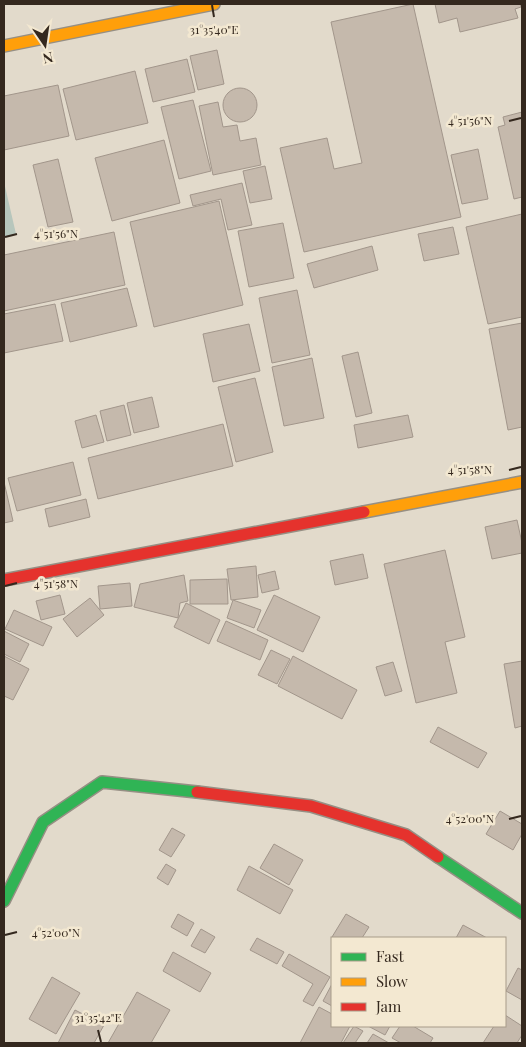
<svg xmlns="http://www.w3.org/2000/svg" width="526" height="1047" font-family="'Playfair Display',serif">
	<rect width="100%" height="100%" fill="#e2dacb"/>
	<!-- water -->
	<path fill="#b7c6bc" d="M 4,182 L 16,234 L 4,237 Z"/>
	<!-- building -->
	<g fill="#c5b9ac" stroke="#a2968b">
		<path d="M 413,4 L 461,217 L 304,252 L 280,148 L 327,138 L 334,169 L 362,163 L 331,22 Z"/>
		<path d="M 435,4 L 520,4 L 521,7 L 515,9 L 518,18 L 460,32 L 457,18 L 439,23 Z"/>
		<path d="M 217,50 L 224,84 L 198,90 L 190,56 Z"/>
		<path d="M 187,59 L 195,92 L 153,102 L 145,69 Z"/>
		<path d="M 135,71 L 148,123 L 76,140 L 63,89 Z"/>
		<path d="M 58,85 L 69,136 L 4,150 L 4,96 Z"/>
		<circle cx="240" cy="105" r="17"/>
		<path d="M 193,100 L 211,171 L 179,179 L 161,107 Z"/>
		<path d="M 218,102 L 223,127 L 237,125 L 240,141 L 256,138 L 261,165 L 213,175 L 199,106 Z"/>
		<path d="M 522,112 L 522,197 L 514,199 L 498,127 L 505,125 L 503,117 Z"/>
		<path d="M 164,140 L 180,203 L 112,221 L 95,158 Z"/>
		<path d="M 478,149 L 488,199 L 462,204 L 451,155 Z"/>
		<path d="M 58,159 L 73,222 L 48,227 L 33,165 Z"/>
		<path d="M 265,166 L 272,199 L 250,203 L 243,171 Z"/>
		<path d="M 242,183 L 252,225 L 228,230 L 221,199 L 193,206 L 190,195 Z"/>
		<path d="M 219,201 L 243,305 L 154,327 L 130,222 Z"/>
		<path d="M 522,214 L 522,317 L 488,324 L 466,227 Z"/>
		<path d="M 283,223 L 294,278 L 249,287 L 238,231 Z"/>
		<path d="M 453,227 L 459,254 L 424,261 L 418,234 Z"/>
		<path d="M 114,232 L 125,285 L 4,311 L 4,255 Z"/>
		<path d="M 372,246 L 378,270 L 314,288 L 307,264 Z"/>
		<path d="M 127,288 L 137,326 L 70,342 L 61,303 Z"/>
		<path d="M 297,290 L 310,355 L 272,363 L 259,298 Z"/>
		<path d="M 55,304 L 63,341 L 4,353 L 4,314 Z"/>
		<path d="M 522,323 L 522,427 L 508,430 L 489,329 Z"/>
		<path d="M 249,324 L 260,371 L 213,382 L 203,334 Z"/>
		<path d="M 358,352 L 372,413 L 356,417 L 342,356 Z"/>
		<path d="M 312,358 L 324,418 L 284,426 L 272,367 Z"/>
		<path d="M 255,378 L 273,452 L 236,462 L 218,387 Z"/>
		<path d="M 152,397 L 159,427 L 134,433 L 127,403 Z"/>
		<path d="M 124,405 L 131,435 L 107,441 L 100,411 Z"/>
		<path d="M 96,415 L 104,442 L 82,448 L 75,421 Z"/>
		<path d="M 408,415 L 413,437 L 358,448 L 354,425 Z"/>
		<path d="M 223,424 L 233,466 L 98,499 L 88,458 Z"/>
		<path d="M 73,462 L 81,495 L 17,511 L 8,478 Z"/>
		<path d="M 4,482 L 13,521 L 4,523 Z"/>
		<path d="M 86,499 L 90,517 L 49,527 L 45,509 Z"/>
		<path d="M 517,520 L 522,543 L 522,553 L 492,559 L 485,527 Z"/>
		<path d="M 445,550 L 465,637 L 445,642 L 457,693 L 416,703 L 384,564 Z"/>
		<path d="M 363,554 L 368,578 L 335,585 L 330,561 Z"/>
		<path d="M 256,566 L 258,597 L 231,600 L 227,569 Z"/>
		<path d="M 275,571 L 279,589 L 262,593 L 258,575 Z"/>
		<path d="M 184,575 L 188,601 L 180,603 L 178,618 L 134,607 L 140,584 Z"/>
		<path d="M 227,579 L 228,604 L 190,604 L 190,580 Z"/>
		<path d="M 130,583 L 132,606 L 100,609 L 98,586 Z"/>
		<path d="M 60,595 L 65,614 L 41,620 L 36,601 Z"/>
		<path d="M 274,595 L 320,617 L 303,652 L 257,630 Z"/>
		<path d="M 90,598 L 104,615 L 77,637 L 63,619 Z"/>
		<path d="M 233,600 L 261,610 L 254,628 L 227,618 Z"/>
		<path d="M 186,603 L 220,620 L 209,644 L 174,627 Z"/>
		<path d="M 14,610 L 52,627 L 43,646 L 5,629 Z"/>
		<path d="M 226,621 L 268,640 L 260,660 L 217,641 Z"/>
		<path d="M 4,631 L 29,644 L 20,662 L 4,654 Z"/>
		<path d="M 271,650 L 290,659 L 277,684 L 258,675 Z"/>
		<path d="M 4,656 L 29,669 L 13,700 L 4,696 Z"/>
		<path d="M 293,656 L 357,690 L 342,719 L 278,686 Z"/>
		<path d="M 522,661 L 522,726 L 515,728 L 504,664 Z"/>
		<path d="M 393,662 L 402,691 L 385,696 L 376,667 Z"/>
		<path d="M 438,727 L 487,753 L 478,768 L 430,742 Z"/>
		<path d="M 500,811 L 522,824 L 522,834 L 513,850 L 486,834 Z"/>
		<path d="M 172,828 L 185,835 L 171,857 L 159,850 Z"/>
		<path d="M 274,844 L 303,860 L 289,885 L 260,868 Z"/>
		<path d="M 166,864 L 176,870 L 168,885 L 157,878 Z"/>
		<path d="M 249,866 L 293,890 L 280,914 L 237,890 Z"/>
		<path d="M 178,914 L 194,923 L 187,936 L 171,927 Z"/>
		<path d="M 346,914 L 369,927 L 362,938 L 334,938 L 332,937 Z"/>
		<path d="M 463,925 L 487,938 L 456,938 Z"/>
		<path d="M 201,929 L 215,937 L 205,953 L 191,946 Z"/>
		<path d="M 257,938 L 284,952 L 277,964 L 250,950 Z"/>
		<path d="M 173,952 L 211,973 L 200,992 L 163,971 Z"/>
		<path d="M 289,954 L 330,977 L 313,1006 L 303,1001 L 313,984 L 282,966 Z"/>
		<path d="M 518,968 L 522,970 L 522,1000 L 506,991 Z"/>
		<path d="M 52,977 L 80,993 L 56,1034 L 29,1019 Z"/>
		<path d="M 332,984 L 332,1006 L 323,1001 Z"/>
		<path d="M 137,992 L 170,1010 L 151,1043 L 108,1043 Z"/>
		<path d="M 319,1007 L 332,1014 L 332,1026 L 350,1026 L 341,1043 L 300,1043 Z"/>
		<path d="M 75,1010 L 104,1025 L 94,1043 L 58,1043 Z"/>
		<path d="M 505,1015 L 522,1026 L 522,1035 L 517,1043 L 483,1043 L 494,1026 L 505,1026 Z"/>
		<path d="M 354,1026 L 363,1031 L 355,1043 L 343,1043 Z"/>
		<path d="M 368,1026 L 390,1026 L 385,1035 Z"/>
		<path d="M 400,1026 L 413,1026 L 433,1038 L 430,1043 L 401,1043 L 392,1038 Z"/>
		<path d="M 373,1034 L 389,1043 L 367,1043 Z"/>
	</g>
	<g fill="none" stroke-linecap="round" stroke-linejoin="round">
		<defs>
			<g id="fast">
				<path d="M 438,857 L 522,913"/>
				<path d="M 4,901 L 43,822 L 102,782 L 197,792"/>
			</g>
			<g id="slow">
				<path d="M 4,46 L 214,4"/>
				<path d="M 364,512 L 522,482"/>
			</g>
			<g id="jam">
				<path d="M 4,580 L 364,512"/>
				<path d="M 197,792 L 311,806 L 406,835 L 438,857"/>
			</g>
		</defs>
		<!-- fast casing -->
		<use href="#fast" stroke="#968f84" stroke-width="14"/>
		<!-- slow casing -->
		<use href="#slow" stroke="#968f84" stroke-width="14"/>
		<!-- jam casing -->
		<use href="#jam" stroke="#968f84" stroke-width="14"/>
		<!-- fast -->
		<use href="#fast" stroke="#30b455" stroke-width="11"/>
		<!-- slow -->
		<use href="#slow" stroke="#ff9f0a" stroke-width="11"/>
		<!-- jam -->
		<use href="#jam" stroke="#e5322d" stroke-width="11"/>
	</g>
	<!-- ticks -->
	<path fill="none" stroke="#34281e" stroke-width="2" d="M 212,5 L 214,17M 509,121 L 521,118M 5,237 L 17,234M 509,470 L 521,467M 5,586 L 17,583M 509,819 L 521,816M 5,935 L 17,932M 98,1030 L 101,1042"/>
	<g font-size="12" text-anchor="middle" fill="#34281e" stroke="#f3e8d1" stroke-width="5" stroke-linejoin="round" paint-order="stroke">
		<text x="214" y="34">31°35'40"E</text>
		<text x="470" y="125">4°51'56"N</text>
		<text x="56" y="238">4°51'56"N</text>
		<text x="470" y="474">4°51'58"N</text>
		<text x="56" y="588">4°51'58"N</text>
		<text x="470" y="823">4°52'00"N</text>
		<text x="56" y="937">4°52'00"N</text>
		<text x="98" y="1022">31°35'42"E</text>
	</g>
	<!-- border -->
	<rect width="526" height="1047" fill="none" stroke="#34281e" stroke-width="10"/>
	<!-- legend -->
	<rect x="331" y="937" width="175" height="90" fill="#f3e8d1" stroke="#a79b89"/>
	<rect x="341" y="953" width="25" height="8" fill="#30b455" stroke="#a79b89"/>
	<text x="376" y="962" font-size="15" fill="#34281e">Fast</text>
	<rect x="341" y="978" width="25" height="8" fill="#ff9f0a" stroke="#a79b89"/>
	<text x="376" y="987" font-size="15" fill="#34281e">Slow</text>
	<rect x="341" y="1003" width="25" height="8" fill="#e5322d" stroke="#a79b89"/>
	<text x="376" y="1012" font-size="15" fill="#34281e">Jam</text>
	<!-- north arrow -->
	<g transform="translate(45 45) rotate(167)" stroke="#f3e8d1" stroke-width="4" paint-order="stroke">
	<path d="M0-4L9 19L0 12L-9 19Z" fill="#34281e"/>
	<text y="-8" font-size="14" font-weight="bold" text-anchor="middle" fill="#34281e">N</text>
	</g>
</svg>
